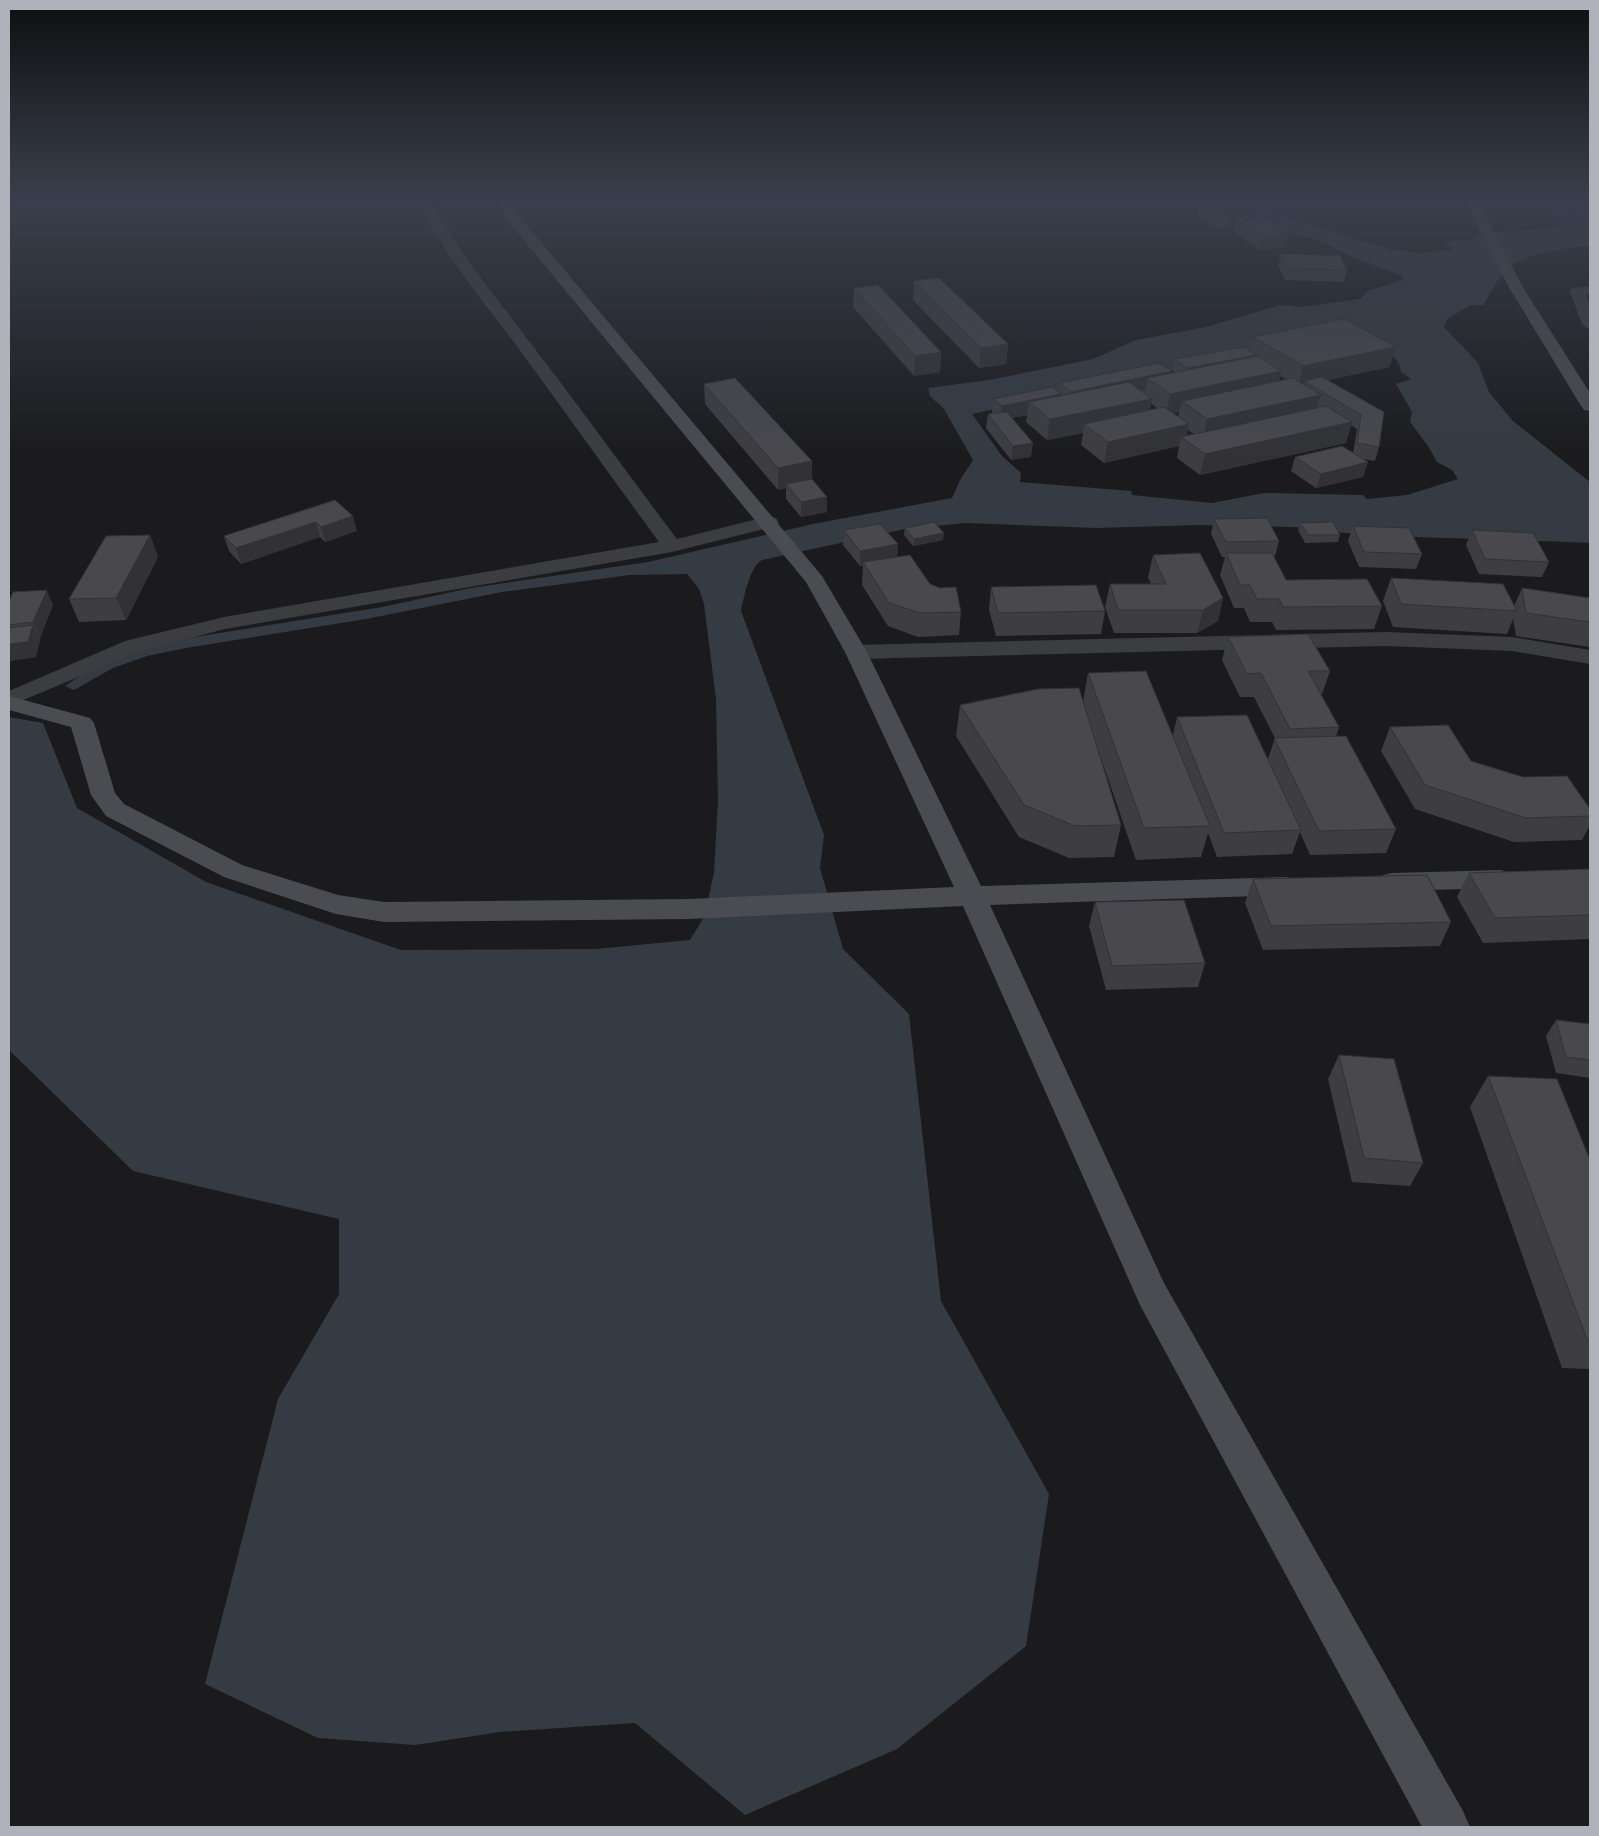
<svg xmlns="http://www.w3.org/2000/svg" width="1599" height="1836" font-family="Raleway,sans-serif">
	<rect width="100%" height="100%" fill="#1b1b1d"/>
	<!-- water -->
	<path fill="#343b42" fill-rule="evenodd" d="M 1590,208 L 1590,246 C 1566,248 1527,252 1507,269 C 1498,277 1490,294 1483,305 L 1471,305 L 1447,319 L 1444,327 L 1478,363 L 1489,392 L 1513,421 L 1590,482 L 1590,543 C 1505,539 1419,539 1334,532 L 1331,528 L 1200,525 L 1096,528 L 965,523 L 905,529 L 762,560 C 750,566 744,597 741,611 L 824,835 L 820,868 L 843,949 L 909,1014 L 941,1301 L 1049,1494 L 1026,1646 L 897,1749 L 745,1815 L 635,1723 L 500,1732 L 415,1745 L 318,1738 L 205,1684 L 278,1399 L 339,1294 L 339,1219 L 133,1171 L 9,1050 L 9,717 L 43,723 L 77,808 L 206,882 L 401,950 L 596,949 L 690,940 L 704,917 L 714,873 L 718,800 L 716,699 L 704,604 L 699,589 L 687,574 L 630,575 L 502,592 L 366,619 L 186,648 L 147,656 L 113,668 L 74,690 L 65,686 L 110,656 L 145,645 L 382,607 L 471,588 L 648,562 L 813,524 L 952,498 L 960,480 L 973,460 L 944,409 L 930,396 L 928,388 L 989,380 L 1093,359 L 1136,340 L 1206,327 L 1280,305 L 1302,307 L 1360,299 L 1368,291 L 1403,280 L 1403,276 L 1350,256 L 1321,241 L 1238,218 L 1260,210 L 1388,249 L 1420,253 L 1452,250 L 1446,241 L 1472,240 L 1480,234 L 1564,227 L 1552,210 ZM 1375,344 C 1386,352 1400,357 1401,372 L 1411,379 L 1396,384 L 1412,412 L 1410,422 L 1428,446 L 1437,462 L 1452,470 L 1458,479 L 1407,495 L 1367,499 L 1363,495 L 1264,493 L 1212,503 L 1132,495 L 1131,491 L 1020,482 L 1021,473 L 1002,456 L 972,414 L 1220,360 Z"/>
	<g fill="none" stroke-linecap="round" stroke-linejoin="round">
		<!-- street -->
		<g fill="#3c3d41" fill-rule="evenodd">
			<path d="M 417,198 L 430,198 C 456,251 494,294 529,341 C 579,406 627,473 677,539 L 769,516 L 776,518 L 779,522 L 776,526 L 672,552 L 225,629 L 141,651 L 9,706 L 9,691 L 125,641 L 224,617 L 659,542 C 612,478 566,413 519,349 C 482,299 443,254 417,198 Z"/>
			<path d="M 1590,286 L 1590,294 L 1586,295 L 1590,306 L 1590,329 L 1585,327 L 1582,324 L 1570,291 L 1572,288 Z"/>
			<path d="M 1386,632 L 1512,637 L 1590,650 L 1590,664 L 1512,651 L 1386,646 L 856,659 L 848,657 L 845,652 L 848,647 L 856,645 Z"/>
		</g>
		<!-- secondary -->
		<g fill="#4b4c51" fill-rule="evenodd">
			<path d="M 494,198 L 507,198 L 514,210 L 822,576 L 867,652 L 981,886 L 1286,877 L 1295,879 L 1299,886 L 1295,893 L 1286,895 L 990,905 L 1164,1283 L 1463,1811 L 1470,1827 L 1422,1827 L 1140,1305 L 963,906 L 689,919 L 384,922 L 336,914 L 224,877 L 106,816 L 91,795 L 71,727 L 9,710 L 9,696 L 90,718 L 94,723 L 115,793 L 124,804 L 242,865 L 338,895 L 384,902 L 689,899 L 954,887 L 845,652 L 806,582 L 503,215 Z"/>
			<path d="M 1461,198 L 1475,198 L 1478,203 L 1524,289 L 1590,393 L 1590,411 L 1584,410 L 1581,406 L 1510,289 L 1466,205 Z"/>
			<path d="M 1501,870 L 1510,873 L 1514,879 L 1510,885 L 1501,888 L 1392,891 L 1383,889 L 1379,882 L 1383,875 L 1392,873 Z"/>
		</g>
	</g>
	<!-- wall -->
	<g fill="#3e3e42" fill-rule="evenodd">
		<path d="M 1199,210 L 1231,220 L 1230,226 L 1213,228 L 1198,215 Z"/>
		<path d="M 1237,220 L 1289,235 L 1286,247 L 1259,250 L 1234,232 Z"/>
		<path d="M 1281,254 L 1347,270 L 1344,282 L 1285,280 L 1278,266 Z"/>
		<path d="M 914,281 L 1008,344 L 1006,364 L 979,368 L 913,300 Z"/>
		<path d="M 854,288 L 941,352 L 940,372 L 914,376 L 853,307 Z"/>
		<path d="M 1253,337 L 1390,367 L 1327,380 L 1384,412 L 1379,447 L 1375,461 L 1363,459 L 1368,462 L 1363,477 L 1316,488 L 1291,471 L 1295,457 L 1353,453 L 1357,429 L 1351,425 L 1346,443 L 1200,475 L 1177,458 L 1179,446 L 1104,463 L 1081,445 L 1083,433 L 1047,440 L 1026,422 L 1027,415 L 1012,418 L 1031,457 L 1011,460 L 986,428 L 988,414 L 993,414 L 992,413 L 993,399 L 1058,392 L 1059,383 L 1172,371 L 1172,373 L 1173,373 L 1175,359 L 1250,350 ZM 1280,376 L 1286,379 L 1279,381 ZM 1151,403 L 1157,408 L 1150,410 ZM 1179,412 L 1178,417 L 1173,413 ZM 1188,430 L 1194,434 L 1186,435 Z"/>
		<path d="M 704,384 L 812,461 L 812,479 L 827,512 L 801,517 L 786,499 L 786,488 L 778,490 L 705,404 Z"/>
		<path d="M 335,500 L 357,531 L 325,542 L 320,537 L 241,564 L 229,551 L 224,536 Z"/>
		<path d="M 1214,519 L 1279,541 L 1275,556 L 1273,556 L 1286,580 L 1382,606 L 1374,629 L 1276,630 L 1272,622 L 1250,622 L 1244,608 L 1234,608 L 1220,575 L 1225,557 L 1222,557 L 1211,534 Z"/>
		<path d="M 1300,523 L 1340,535 L 1338,542 L 1305,543 L 1298,530 Z"/>
		<path d="M 1353,526 L 1422,554 L 1416,569 L 1359,567 L 1348,541 Z"/>
		<path d="M 905,528 L 943,540 L 913,546 L 904,535 Z"/>
		<path d="M 844,530 L 898,544 L 897,557 L 930,584 L 961,612 L 959,635 L 918,637 L 888,626 L 862,585 L 863,566 L 860,566 L 843,545 Z"/>
		<path d="M 1472,530 L 1549,562 L 1542,577 L 1479,574 L 1466,545 Z"/>
		<path d="M 150,535 L 158,557 L 126,620 L 79,622 L 69,599 Z"/>
		<path d="M 1153,555 L 1223,598 L 1218,621 L 1197,633 L 1114,633 L 1105,607 L 1110,584 L 1151,584 L 1148,577 Z"/>
		<path d="M 1391,578 L 1514,606 L 1522,588 L 1590,598 L 1590,647 L 1516,636 L 1513,619 L 1507,634 L 1393,627 L 1383,601 Z"/>
		<path d="M 991,587 L 1105,611 L 1101,634 L 996,636 L 989,610 Z"/>
		<path d="M 9,601 L 53,605 L 40,638 L 39,638 L 40,640 L 36,657 L 9,661 Z"/>
		<path d="M 1228,637 L 1330,671 L 1322,694 L 1321,694 L 1339,727 L 1336,736 L 1396,829 L 1386,853 L 1310,855 L 1300,832 L 1292,854 L 1217,857 L 1208,833 L 1201,857 L 1136,860 L 1094,738 L 1121,825 L 1114,857 L 1069,858 L 1019,837 L 956,736 L 960,705 L 1083,702 L 1088,673 L 1173,735 L 1177,717 L 1268,759 L 1275,738 L 1254,697 L 1240,697 L 1222,660 Z"/>
		<path d="M 1390,727 L 1471,761 L 1590,809 L 1590,825 L 1582,840 L 1514,842 L 1415,809 L 1381,751 Z"/>
		<path d="M 1590,869 L 1590,939 L 1483,943 L 1457,897 L 1469,873 Z"/>
		<path d="M 1253,879 L 1451,922 L 1440,946 L 1263,950 L 1245,903 Z"/>
		<path d="M 1095,902 L 1205,963 L 1198,987 L 1106,990 L 1089,926 Z"/>
		<path d="M 1556,1020 L 1590,1024 L 1590,1078 L 1556,1073 L 1546,1036 Z"/>
		<path d="M 1339,1055 L 1423,1163 L 1410,1186 L 1352,1182 L 1328,1079 Z"/>
		<path d="M 1488,1076 L 1590,1160 L 1590,1369 L 1562,1368 L 1470,1107 Z"/>
	</g>
	<!-- shaded-wall -->
	<g fill="#323236">
		<path d="M 1289,235 L 1286,247 L 1259,250 L 1262,237 Z"/>
		<path d="M 1008,344 L 1006,364 L 979,368 L 981,348 Z"/>
		<path d="M 1396,347 L 1390,367 L 1309,384 L 1304,381 L 1303,385 L 1298,386 L 1303,366 Z"/>
		<path d="M 941,352 L 940,372 L 914,376 L 915,356 Z"/>
		<path d="M 1257,355 L 1254,368 L 1184,381 L 1187,368 Z"/>
		<path d="M 1172,371 L 1169,385 L 1147,378 L 1145,390 L 1069,406 L 1071,392 Z"/>
		<path d="M 1282,371 L 1276,391 L 1182,401 L 1179,412 L 1166,415 L 1170,394 Z"/>
		<path d="M 1061,394 L 1059,408 L 1029,402 L 1027,415 L 1000,420 L 1002,406 Z"/>
		<path d="M 1321,395 L 1315,415 L 1203,440 L 1207,419 Z"/>
		<path d="M 1152,399 L 1148,419 L 1084,424 L 1083,433 L 1047,440 L 1050,419 Z"/>
		<path d="M 1352,422 L 1346,443 L 1200,475 L 1205,454 Z"/>
		<path d="M 1189,424 L 1186,440 L 1181,437 L 1179,446 L 1104,463 L 1108,442 Z"/>
		<path d="M 1033,443 L 1031,457 L 1011,460 L 1013,446 Z"/>
		<path d="M 812,461 L 812,483 L 786,484 L 786,488 L 778,490 L 778,468 Z"/>
		<path d="M 1368,462 L 1363,477 L 1316,488 L 1321,474 Z"/>
		<path d="M 827,497 L 827,512 L 801,517 L 801,502 Z"/>
		<path d="M 353,516 L 357,531 L 325,542 L 321,527 Z"/>
		<path d="M 316,522 L 320,537 L 241,564 L 236,548 Z"/>
		<path d="M 944,533 L 943,540 L 913,546 L 914,539 Z"/>
		<path d="M 150,535 L 158,557 L 126,620 L 116,598 Z"/>
		<path d="M 898,544 L 897,559 L 863,562 L 863,566 L 860,566 L 860,551 Z"/>
		<path d="M 47,590 L 53,605 L 40,638 L 33,622 Z"/>
		<path d="M 1223,598 L 1218,621 L 1197,633 L 1203,610 Z"/>
		<path d="M 33,625 L 40,640 L 36,657 L 9,661 L 9,644 Z"/>
	</g>
	<!-- building -->
	<g fill="#48484d" stroke="#323236">
		<path d="M 1216,208 L 1231,220 L 1214,222 L 1199,210 Z"/>
		<path d="M 1263,218 L 1289,235 L 1262,237 L 1237,220 Z"/>
		<path d="M 1281,254 L 1340,256 L 1347,270 L 1288,268 Z"/>
		<path d="M 939,278 L 1008,344 L 981,348 L 914,281 Z"/>
		<path d="M 878,285 L 941,352 L 915,356 L 854,288 Z"/>
		<path d="M 1344,319 L 1396,347 L 1303,366 L 1253,337 Z"/>
		<path d="M 1244,347 L 1257,355 L 1187,368 L 1175,359 Z"/>
		<path d="M 1257,356 L 1282,371 L 1170,394 L 1147,378 Z"/>
		<path d="M 1159,363 L 1172,371 L 1071,392 L 1059,383 Z"/>
		<path d="M 1322,377 L 1384,412 L 1379,447 L 1357,443 L 1361,415 L 1304,381 Z"/>
		<path d="M 735,378 L 812,461 L 778,468 L 704,384 Z"/>
		<path d="M 1293,378 L 1321,395 L 1207,419 L 1182,401 Z"/>
		<path d="M 1129,382 L 1152,399 L 1050,419 L 1029,402 Z"/>
		<path d="M 1052,387 L 1061,394 L 1002,406 L 993,399 Z"/>
		<path d="M 1326,406 L 1352,422 L 1205,454 L 1181,437 Z"/>
		<path d="M 1164,407 L 1189,424 L 1108,442 L 1084,424 Z"/>
		<path d="M 1007,412 L 1033,443 L 1013,446 L 988,414 Z"/>
		<path d="M 1342,446 L 1368,462 L 1321,474 L 1295,457 Z"/>
		<path d="M 812,479 L 827,497 L 801,502 L 786,484 Z"/>
		<path d="M 335,500 L 353,516 L 321,527 L 316,522 L 236,548 L 224,536 Z"/>
		<path d="M 1267,518 L 1279,541 L 1226,542 L 1214,519 Z"/>
		<path d="M 934,522 L 944,533 L 914,539 L 905,528 Z"/>
		<path d="M 1333,522 L 1340,535 L 1308,535 L 1300,523 Z"/>
		<path d="M 880,524 L 898,544 L 860,551 L 844,530 Z"/>
		<path d="M 1353,526 L 1409,528 L 1422,554 L 1364,552 Z"/>
		<path d="M 1472,530 L 1533,533 L 1549,562 L 1485,559 Z"/>
		<path d="M 150,535 L 116,598 L 69,599 L 106,536 Z"/>
		<path d="M 1200,553 L 1223,598 L 1203,610 L 1118,610 L 1110,584 L 1166,584 L 1153,555 Z"/>
		<path d="M 1226,553 L 1272,553 L 1286,580 L 1367,579 L 1382,606 L 1283,607 L 1279,599 L 1257,599 L 1250,585 L 1240,585 Z"/>
		<path d="M 910,555 L 930,584 L 940,588 L 956,587 L 961,612 L 920,613 L 889,603 L 863,562 Z"/>
		<path d="M 1391,578 L 1503,584 L 1517,611 L 1401,604 Z"/>
		<path d="M 1096,585 L 1105,611 L 998,613 L 991,587 Z"/>
		<path d="M 1522,588 L 1590,598 L 1590,622 L 1526,613 Z"/>
		<path d="M 47,590 L 33,622 L 9,625 L 9,601 L 13,592 Z"/>
		<path d="M 33,625 L 28,642 L 9,644 L 9,628 Z"/>
		<path d="M 1308,634 L 1330,671 L 1308,671 L 1339,727 L 1290,729 L 1261,673 L 1247,674 L 1228,637 Z"/>
		<path d="M 1146,671 L 1210,826 L 1144,828 L 1088,673 Z"/>
		<path d="M 1079,688 L 1121,825 L 1075,826 L 1024,805 L 960,705 L 1038,689 Z"/>
		<path d="M 1247,715 L 1301,830 L 1224,833 L 1177,717 Z"/>
		<path d="M 1448,725 L 1471,761 L 1523,777 L 1567,776 L 1590,809 L 1590,816 L 1526,818 L 1425,785 L 1390,727 Z"/>
		<path d="M 1346,736 L 1396,829 L 1319,831 L 1274,738 Z"/>
		<path d="M 1590,869 L 1590,915 L 1495,918 L 1469,873 Z"/>
		<path d="M 1427,875 L 1451,922 L 1271,926 L 1253,879 Z"/>
		<path d="M 1184,900 L 1205,963 L 1112,966 L 1095,902 Z"/>
		<path d="M 1556,1020 L 1590,1024 L 1590,1060 L 1566,1057 Z"/>
		<path d="M 1339,1055 L 1394,1059 L 1423,1163 L 1364,1158 Z"/>
		<path d="M 1488,1076 L 1557,1079 L 1590,1160 L 1590,1339 L 1587,1339 Z"/>
	</g>
	<!-- sky -->
	<linearGradient id="sky" x2="0" y2="1"><stop stop-color="#0f0f10"/><stop offset="0.44" stop-color="#393f4c"/><stop offset="1" stop-color="#393f4c" stop-opacity="0"/></linearGradient>
	<rect width="1599" height="455" fill="url(#sky)"/>
	<!-- border -->
	<rect width="1599" height="1836" fill="none" stroke="#afb2bb" stroke-width="20"/>
</svg>
